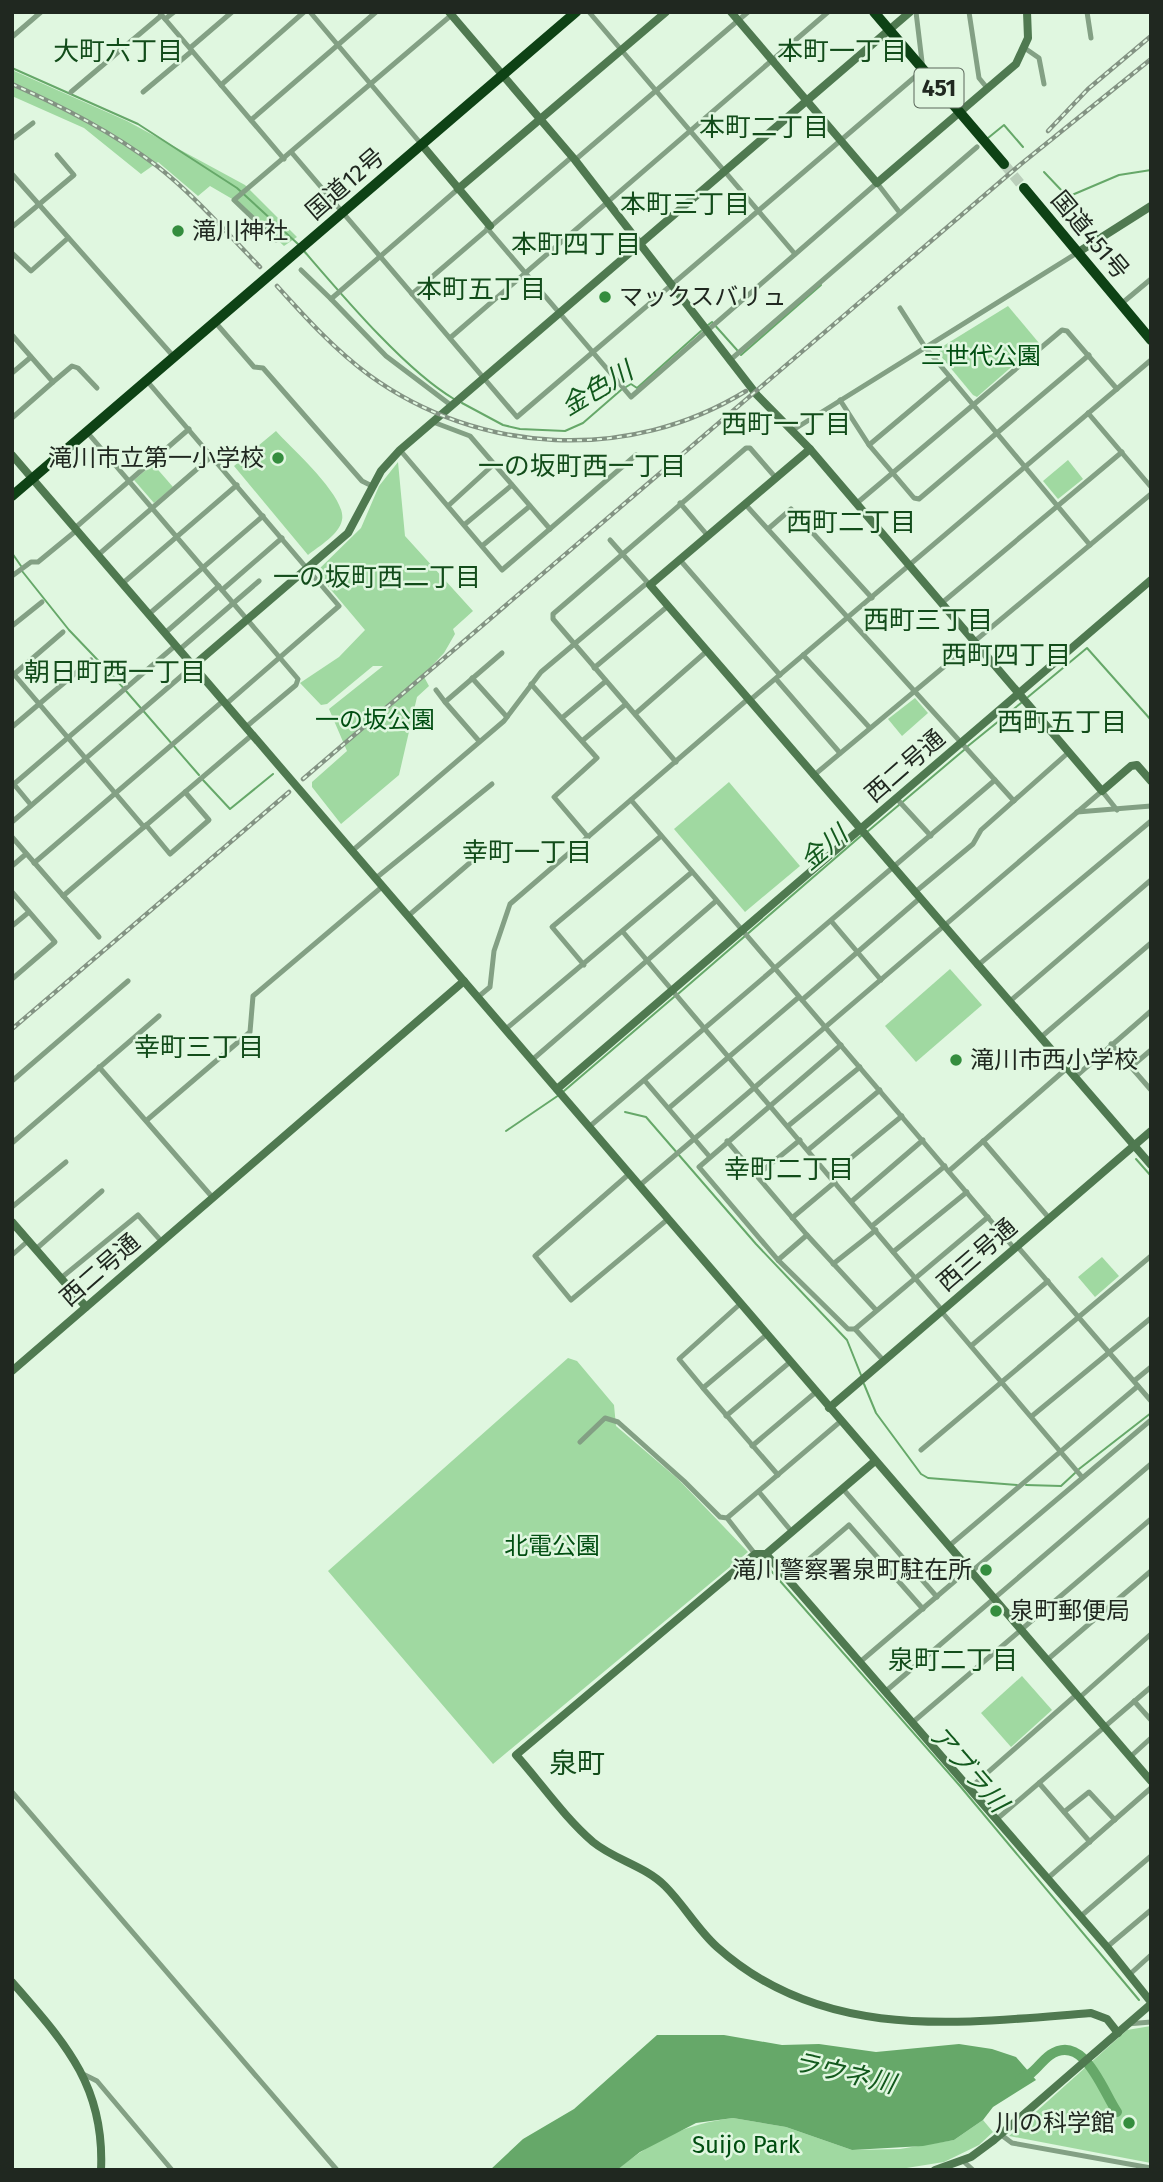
<svg xmlns="http://www.w3.org/2000/svg" width="1163" height="2182" font-family="'Fira Sans','Noto Sans JP',sans-serif">
	<rect width="100%" height="100%" fill="#e0f7e0"/>
	<!-- green -->
	<g fill="#a0d9a1">
		<path d="M 12,70 L 127,121 L 245,185 L 297,237 L 284,246 L 234,200 L 210,186 L 198,196 L 158,162 L 141,174 L 84,128 L 12,96 Z"/>
		<path d="M 1008,306 L 1039,343 L 977,397 L 973,395 L 939,354 L 940,348 Z"/>
		<path d="M 276,431 C 292,449 347,497 342,520 C 339,535 319,546 308,555 L 234,466 Z"/>
		<path d="M 1068,460 L 1083,479 L 1058,499 L 1043,481 Z"/>
		<path d="M 398,462 L 405,536 L 473,611 L 453,629 L 455,634 L 444,653 L 423,675 L 429,686 L 417,697 L 399,775 L 341,824 L 312,787 L 312,782 L 347,751 L 329,709 L 383,666 L 373,666 L 327,704 L 321,705 L 300,683 L 339,657 L 365,630 L 316,572 L 361,528 L 379,486 Z"/>
		<path d="M 153,464 L 173,487 L 154,503 L 134,480 Z"/>
		<path d="M 915,698 L 928,713 L 902,736 L 888,719 Z"/>
		<path d="M 729,782 L 800,866 L 745,912 L 674,829 Z"/>
		<path d="M 950,969 L 982,1005 L 916,1062 L 885,1026 Z"/>
		<path d="M 1102,1257 L 1119,1276 L 1095,1297 L 1078,1277 Z"/>
		<path d="M 568,1358 L 577,1361 L 614,1405 L 616,1426 L 678,1479 L 748,1552 L 493,1764 L 328,1571 Z"/>
		<path d="M 1022,1676 L 1052,1710 L 1011,1747 L 981,1713 Z"/>
		<path d="M 1151,2026 L 1151,2163 L 1009,2136 L 1127,2030 Z"/>
		<path d="M 733,2118 L 786,2127 L 852,2150 L 900,2149 L 954,2140 L 983,2120 L 993,2132 L 979,2145 L 944,2162 L 894,2170 L 618,2169 C 655,2139 686,2124 733,2118 Z"/>
	</g>
	<!-- water -->
	<path fill="#66a869" d="M 657,2035 L 724,2035 L 782,2045 L 819,2044 L 876,2052 L 959,2044 L 992,2049 L 1016,2057 L 1036,2080 L 993,2107 L 983,2120 L 954,2140 L 923,2146 L 852,2150 L 786,2127 L 733,2118 L 696,2123 L 640,2152 L 617,2170 L 490,2170 L 523,2139 L 574,2109 Z"/>
	<g fill="none" stroke-linecap="round" stroke-linejoin="round">
		<!-- stream -->
		<g stroke="#66a869" stroke-width="2">
			<path d="M 12,68 L 138,124 L 237,188 L 298,244"/>
			<path d="M 988,138 L 1004,125 L 1023,147"/>
			<path d="M 1044,172 L 1063,192 L 1072,195 L 1119,175 L 1151,170"/>
			<path d="M 304,251 C 342,295 405,370 454,399"/>
			<path d="M 708,325 L 712,322 L 737,350"/>
			<path d="M 741,355 L 821,285"/>
			<path d="M 626,387 L 631,384 L 637,388 L 701,331"/>
			<path d="M 462,403 L 503,425 L 520,429 L 565,431 L 583,423 L 621,390"/>
			<path d="M 12,553 L 21,566"/>
			<path d="M 22,571 L 69,630 L 113,676 L 199,775"/>
			<path d="M 1028,697 L 1087,648 L 1151,720"/>
			<path d="M 968,746 L 1021,703"/>
			<path d="M 203,780 L 230,809 L 273,774"/>
			<path d="M 867,832 L 964,750"/>
			<path d="M 678,994 L 862,835"/>
			<path d="M 564,1091 L 674,997"/>
			<path d="M 625,1112 L 646,1117 L 756,1244 L 847,1340 L 861,1375"/>
			<path d="M 506,1131 L 559,1095"/>
			<path d="M 1136,1159 L 1151,1176"/>
			<path d="M 864,1384 L 876,1413 L 921,1474 L 928,1478 L 1017,1485"/>
			<path d="M 1079,1469 L 1151,1413"/>
			<path d="M 1026,1485 L 1061,1486 L 1075,1473"/>
			<path d="M 766,1565 L 960,1786 L 1139,2000"/>
		</g>
		<!-- river -->
		<path stroke="#66a869" stroke-width="10" d="M 1020,2079 C 1035,2074 1038,2064 1050,2055 C 1084,2032 1103,2092 1117,2112"/>
		<!-- highway-tunnel -->
		<path stroke="#baceba" stroke-width="10" stroke-dasharray="10 5" stroke-linecap="butt" d="M 1004,164 L 1024,188"/>
		<!-- street -->
		<g stroke="#83a084" stroke-width="5">
			<path d="M 159,12 L 284,159"/>
			<path d="M 310,12 L 422,145"/>
			<path d="M 589,12 L 795,254"/>
			<path d="M 969,12 L 979,78 L 988,89"/>
			<path d="M 1087,12 L 1091,38"/>
			<path d="M 165,19 L 174,12"/>
			<path d="M 12,37 L 41,12"/>
			<path d="M 190,48 L 232,12"/>
			<path d="M 1026,49 L 1039,58 L 1044,84"/>
			<path d="M 221,85 L 304,12"/>
			<path d="M 71,92 L 162,15"/>
			<path d="M 143,92 L 192,51"/>
			<path d="M 251,120 L 376,12"/>
			<path d="M 12,139 L 33,123"/>
			<path d="M 292,153 L 517,417 L 923,70 L 916,12"/>
			<path d="M 575,160 L 748,12"/>
			<path d="M 12,174 L 174,357"/>
			<path d="M 12,227 L 74,175 L 57,155"/>
			<path d="M 487,228 L 631,397 L 877,183 L 900,213"/>
			<path d="M 276,240 L 234,200 L 455,12"/>
			<path d="M 12,253 L 31,271 L 68,238"/>
			<path d="M 301,270 L 331,299"/>
			<path d="M 412,294 L 573,156"/>
			<path d="M 1121,304 L 1151,279"/>
			<path d="M 900,308 L 925,347 L 1090,545"/>
			<path d="M 215,322 L 254,367 L 263,368 L 362,481 L 372,486"/>
			<path d="M 12,335 L 53,382 L 12,418"/>
			<path d="M 450,338 L 828,12"/>
			<path d="M 729,361 L 977,147"/>
			<path d="M 12,373 L 31,357"/>
			<path d="M 147,381 L 339,606 L 226,704"/>
			<path d="M 53,382 L 72,366 L 78,368 L 97,388"/>
			<path d="M 840,400 L 869,445 L 914,498 L 919,499 L 1089,355"/>
			<path d="M 452,406 L 386,356 L 331,299 L 458,189"/>
			<path d="M 1088,413 L 1151,487"/>
			<path d="M 433,422 L 470,436 L 550,529"/>
			<path d="M 793,430 L 1077,253"/>
			<path d="M 87,432 L 298,679 L 296,685 L 246,727"/>
			<path d="M 869,445 L 950,377"/>
			<path d="M 400,450 L 502,570 L 636,455"/>
			<path d="M 680,503 L 708,536"/>
			<path d="M 857,503 L 1062,330 L 1067,331 L 1117,389"/>
			<path d="M 745,504 L 1014,801"/>
			<path d="M 448,506 L 494,464"/>
			<path d="M 464,525 L 512,485"/>
			<path d="M 75,528 L 189,429"/>
			<path d="M 768,529 L 791,509 L 872,598"/>
			<path d="M 610,540 L 648,583"/>
			<path d="M 482,546 L 530,506"/>
			<path d="M 98,555 L 212,456"/>
			<path d="M 680,560 L 780,675"/>
			<path d="M 12,576 L 31,562 L 38,562 L 77,530"/>
			<path d="M 123,583 L 237,485"/>
			<path d="M 222,590 L 282,538"/>
			<path d="M 943,602 L 1122,452"/>
			<path d="M 149,614 L 263,516"/>
			<path d="M 12,626 L 42,602"/>
			<path d="M 165,633 L 219,586"/>
			<path d="M 179,650 L 259,581"/>
			<path d="M 803,655 L 870,728"/>
			<path d="M 594,668 L 668,606"/>
			<path d="M 12,672 L 144,827"/>
			<path d="M 12,676 L 63,632"/>
			<path d="M 472,678 L 507,717"/>
			<path d="M 776,679 L 840,753"/>
			<path d="M 531,684 L 597,758 L 554,797 L 588,837"/>
			<path d="M 436,690 L 445,702"/>
			<path d="M 749,701 L 1151,360"/>
			<path d="M 635,714 L 707,651"/>
			<path d="M 562,718 L 606,681"/>
			<path d="M 12,727 L 91,660"/>
			<path d="M 479,741 L 445,702 L 502,653"/>
			<path d="M 582,741 L 626,704"/>
			<path d="M 676,762 L 553,619 L 553,614 L 746,448 L 750,448 L 776,478"/>
			<path d="M 813,776 L 1151,494"/>
			<path d="M 12,782 L 31,805"/>
			<path d="M 14,784 L 176,645"/>
			<path d="M 897,799 L 931,836"/>
			<path d="M 631,800 L 1014,1248"/>
			<path d="M 1077,812 L 1151,806"/>
			<path d="M 12,822 L 193,666"/>
			<path d="M 146,825 L 170,854 L 209,820 L 185,792"/>
			<path d="M 12,837 L 99,937"/>
			<path d="M 352,851 L 504,721 L 541,672 L 647,583"/>
			<path d="M 34,863 L 223,701"/>
			<path d="M 12,866 L 26,854"/>
			<path d="M 376,878 L 492,784"/>
			<path d="M 12,892 L 55,942 L 12,979"/>
			<path d="M 914,893 L 973,844 L 981,830 L 1069,752"/>
			<path d="M 63,896 L 252,735"/>
			<path d="M 408,916 L 479,855"/>
			<path d="M 832,922 L 881,980"/>
			<path d="M 12,926 L 29,912"/>
			<path d="M 623,932 L 942,1310"/>
			<path d="M 584,965 L 552,927 L 661,836"/>
			<path d="M 977,966 L 1151,821"/>
			<path d="M 478,997 L 490,987 L 494,951 L 510,904 L 748,699"/>
			<path d="M 802,1000 L 919,899"/>
			<path d="M 1009,1002 L 1151,880"/>
			<path d="M 506,1029 L 692,872"/>
			<path d="M 1040,1038 L 1151,943"/>
			<path d="M 1111,1044 L 1151,1090"/>
			<path d="M 841,1045 L 699,1167 L 778,1260 L 848,1329 L 855,1329 L 883,1360"/>
			<path d="M 532,1060 L 716,901"/>
			<path d="M 99,1067 L 213,1198"/>
			<path d="M 1131,1067 L 1151,1050"/>
			<path d="M 1074,1078 L 1151,1011"/>
			<path d="M 12,1081 L 128,981"/>
			<path d="M 645,1081 L 709,1156"/>
			<path d="M 669,1108 L 799,997"/>
			<path d="M 147,1120 L 250,1032 L 253,996 L 383,886"/>
			<path d="M 788,1126 L 860,1067"/>
			<path d="M 589,1127 L 995,780"/>
			<path d="M 727,1141 L 807,1235 L 876,1310"/>
			<path d="M 983,1141 L 1049,1218"/>
			<path d="M 12,1143 L 159,1016"/>
			<path d="M 808,1150 L 880,1090"/>
			<path d="M 949,1171 L 1066,1069"/>
			<path d="M 629,1174 L 535,1256 L 571,1300 L 668,1219"/>
			<path d="M 757,1175 L 800,1140"/>
			<path d="M 830,1175 L 902,1116"/>
			<path d="M 639,1186 L 1102,791 L 1117,810"/>
			<path d="M 852,1201 L 923,1140"/>
			<path d="M 12,1207 L 66,1162"/>
			<path d="M 792,1218 L 835,1182"/>
			<path d="M 872,1226 L 945,1166"/>
			<path d="M 1017,1246 L 1151,1401"/>
			<path d="M 36,1249 L 102,1191"/>
			<path d="M 893,1252 L 967,1192"/>
			<path d="M 12,1255 L 29,1240"/>
			<path d="M 778,1260 L 807,1235"/>
			<path d="M 833,1264 L 876,1230"/>
			<path d="M 61,1278 L 138,1215 L 162,1242"/>
			<path d="M 941,1311 L 1082,1477"/>
			<path d="M 855,1329 L 988,1217"/>
			<path d="M 766,1335 L 703,1388 L 778,1475"/>
			<path d="M 971,1346 L 1048,1281"/>
			<path d="M 1134,1381 L 1151,1367"/>
			<path d="M 703,1388 L 679,1359 L 740,1304"/>
			<path d="M 726,1416 L 790,1362"/>
			<path d="M 1032,1416 L 1151,1318"/>
			<path d="M 580,1442 L 605,1418 L 618,1422 L 684,1481 L 720,1517 L 727,1518 L 755,1554"/>
			<path d="M 752,1446 L 816,1392"/>
			<path d="M 921,1450 L 1151,1256"/>
			<path d="M 843,1489 L 937,1597"/>
			<path d="M 759,1492 L 792,1532"/>
			<path d="M 727,1518 L 841,1421"/>
			<path d="M 949,1546 L 1138,1386"/>
			<path d="M 971,1572 L 1151,1420"/>
			<path d="M 787,1578 L 849,1525 L 923,1609"/>
			<path d="M 1047,1660 L 1151,1571"/>
			<path d="M 860,1662 L 969,1569"/>
			<path d="M 886,1691 L 1151,1464"/>
			<path d="M 1079,1698 L 1151,1634"/>
			<path d="M 1134,1701 L 1151,1720"/>
			<path d="M 913,1722 L 1151,1519"/>
			<path d="M 1130,1757 L 1151,1738"/>
			<path d="M 1039,1783 L 1090,1842"/>
			<path d="M 970,1788 L 1076,1695"/>
			<path d="M 12,1792 L 337,2170"/>
			<path d="M 1064,1812 L 1089,1792 L 1115,1820"/>
			<path d="M 997,1819 L 1151,1687"/>
			<path d="M 1048,1878 L 1151,1788"/>
			<path d="M 1081,1916 L 1151,1856"/>
			<path d="M 1107,1947 L 1151,1910"/>
			<path d="M 1129,1975 L 1151,1955"/>
			<path d="M 1127,2024 L 1151,2022"/>
			<path d="M 83,2074 L 97,2081 L 172,2170"/>
			<path d="M 1000,2134 L 1012,2143 L 1151,2168"/>
			<path d="M 962,2160 L 973,2170"/>
		</g>
		<!-- secondary -->
		<g stroke="#4f7950" stroke-width="8">
			<path d="M 449,12 L 575,160 L 757,395 L 810,449 L 1102,791 L 1131,766 L 1137,765 L 1151,781"/>
			<path d="M 731,12 L 877,183 L 1016,64 L 1028,38 L 1027,12"/>
			<path d="M 422,145 L 490,226"/>
			<path d="M 458,189 L 666,12"/>
			<path d="M 1077,253 L 1151,206"/>
			<path d="M 810,449 L 650,585 L 1151,1165"/>
			<path d="M 12,455 L 1151,1781"/>
			<path d="M 193,666 L 348,533 L 381,471 L 400,450 L 910,12"/>
			<path d="M 557,1089 L 1151,580"/>
			<path d="M 12,1222 L 86,1307"/>
			<path d="M 12,1371 L 464,981"/>
			<path d="M 829,1408 L 1151,1131"/>
			<path d="M 875,1461 L 766,1554 L 755,1554 L 516,1755 C 541,1783 564,1817 593,1842 C 615,1860 645,1866 665,1886 C 684,1905 697,1929 717,1947 C 824,2043 961,2023 1091,2013 L 1107,2019 L 1118,2033"/>
			<path d="M 766,1554 L 1107,1947 L 1151,2002"/>
			<path d="M 12,1982 C 64,2042 105,2085 101,2170"/>
			<path d="M 935,2170 L 971,2157 L 994,2140 L 1151,2004"/>
		</g>
		<!-- highway -->
		<g stroke="#0e4215" stroke-width="10">
			<path d="M 874,12 L 1004,164"/>
			<path d="M 1024,188 L 1151,340"/>
			<path d="M 12,496 L 576,12"/>
		</g>
		<defs>
			<g id="rail">
				<path d="M 12,84 C 63,107 112,132 157,166 C 195,196 227,233 260,267"/>
				<path d="M 1048,131 L 1088,89 L 1151,36"/>
				<path d="M 277,286 C 305,317 335,350 369,375 C 479,455 629,463 746,391"/>
				<path d="M 303,779 L 1021,164 L 1151,59"/>
				<path d="M 12,1029 L 289,792"/>
			</g>
		</defs>
		<!-- rail casing -->
		<use href="#rail" stroke="#839383" stroke-width="4.5"/>
		<!-- rail -->
		<use href="#rail" stroke="#e0f7e0" stroke-width="2" stroke-dasharray="5" stroke-linecap="butt"/>
	</g>
	<!-- markers -->
	<g fill="#348d3e" stroke="#e0f7e0" stroke-width="2.5">
		<circle cx="178" cy="231" r="7"/>
		<circle cx="605" cy="297" r="7"/>
		<circle cx="278" cy="458" r="7"/>
		<circle cx="956" cy="1060" r="7"/>
		<circle cx="986" cy="1570" r="7"/>
		<circle cx="996" cy="1611" r="7"/>
		<circle cx="1129" cy="2123" r="7"/>
	</g>
	<g text-anchor="middle" dominant-baseline="central" stroke-width="5" stroke-linejoin="round" paint-order="stroke">
		<!-- shield labels -->
		<rect fill="#e0f7e0" stroke="#5a665a" stroke-width="2" x="914.5" y="68.5" width="49" height="39" rx="5"/>
		<g font-size="23" font-weight="bold" fill="#202820">
			<text x="939" y="88">451</text>
		</g>
		<!-- street labels -->
		<g font-size="24" fill="#202820" stroke="#e0f7e0">
			<text transform="translate(345 184) rotate(-41)">国道12号</text>
			<text transform="translate(1090 235) rotate(50)">国道451号</text>
			<text transform="translate(905 766) rotate(-41)">西二号通</text>
			<text transform="translate(977 1255) rotate(-41)">西三号通</text>
			<text transform="translate(100 1270) rotate(-41)">西二号通</text>
		</g>
		<!-- poi labels -->
		<g font-size="24" fill="#202820" stroke="#e0f7e0" text-anchor="start">
			<text x="192" y="231">滝川神社</text>
			<text x="619" y="297">マックスバリュ</text>
			<text x="264" y="458" text-anchor="end">滝川市立第一小学校</text>
			<text x="970" y="1060">滝川市西小学校</text>
			<text x="972" y="1570" text-anchor="end">滝川警察署泉町駐在所</text>
			<text x="1010" y="1611">泉町郵便局</text>
			<text x="1115" y="2123" text-anchor="end">川の科学館</text>
		</g>
		<!-- park labels -->
		<g font-size="24" fill="#004e11" stroke="#e0f7e0">
			<text x="981" y="356">三世代公園</text>
			<text x="375" y="720">一の坂公園</text>
			<text x="552" y="1546">北電公園</text>
			<text x="746" y="2145">Suijo Park</text>
		</g>
		<!-- neighbourhood labels -->
		<g font-size="26" fill="#124c1a" stroke="#e0f7e0">
			<text x="118" y="51">大町六丁目</text>
			<text x="842" y="51">本町一丁目</text>
			<text x="764" y="127">本町二丁目</text>
			<text x="685" y="204">本町三丁目</text>
			<text x="576" y="244">本町四丁目</text>
			<text x="481" y="289">本町五丁目</text>
			<text x="786" y="424">西町一丁目</text>
			<text x="582" y="466">一の坂町西一丁目</text>
			<text x="851" y="522">西町二丁目</text>
			<text x="377" y="577">一の坂町西二丁目</text>
			<text x="928" y="620">西町三丁目</text>
			<text x="1006" y="655">西町四丁目</text>
			<text x="115" y="672">朝日町西一丁目</text>
			<text x="1062" y="722">西町五丁目</text>
			<text x="527" y="852">幸町一丁目</text>
			<text x="199" y="1047">幸町三丁目</text>
			<text x="789" y="1169">幸町二丁目</text>
			<text x="953" y="1660">泉町二丁目</text>
		</g>
		<!-- water labels -->
		<g font-size="26" font-style="italic" fill="#12591d" stroke="#e0f7e0">
			<text transform="translate(597 389) rotate(-31)">金色川</text>
			<text transform="translate(824 848) rotate(-40)">金川</text>
			<text transform="translate(968 1769) rotate(49)">アブラ川</text>
			<text transform="translate(844 2073) rotate(13)">ラウネ川</text>
		</g>
		<!-- quarter labels -->
		<g font-size="28" fill="#124c1a" stroke="#e0f7e0">
			<text x="577" y="1763">泉町</text>
		</g>
	</g>
	<!-- border -->
	<rect width="1163" height="2182" fill="none" stroke="#202820" stroke-width="28"/>
</svg>
